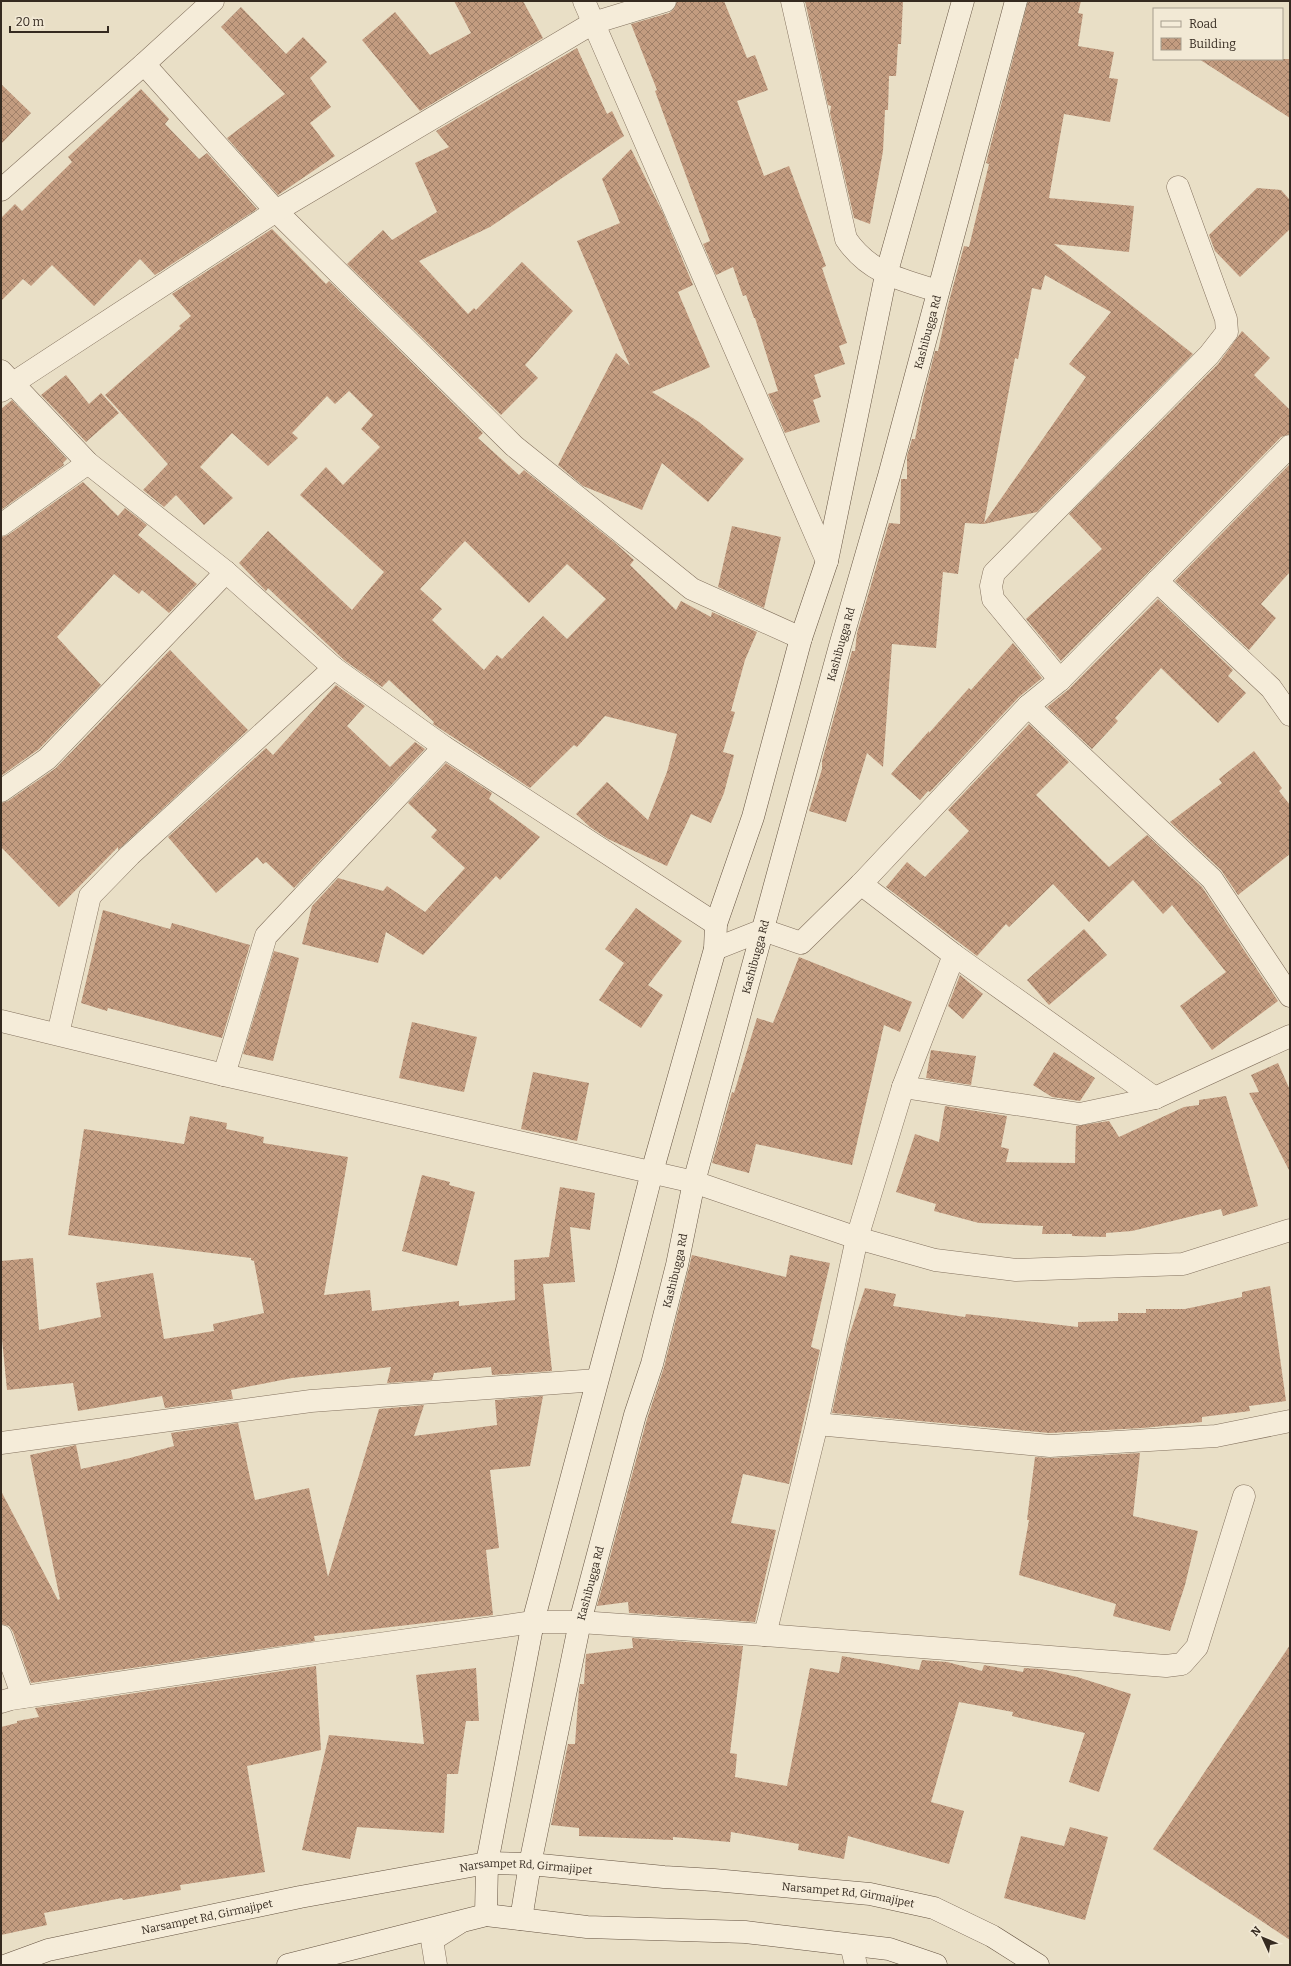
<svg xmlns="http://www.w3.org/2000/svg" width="1291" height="1966" font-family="Bitter,serif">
	<defs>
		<pattern id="building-cross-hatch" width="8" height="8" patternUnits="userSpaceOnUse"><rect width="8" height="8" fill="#c39c80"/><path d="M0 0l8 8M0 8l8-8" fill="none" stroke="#9f7f68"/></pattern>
	</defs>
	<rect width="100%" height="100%" fill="#e9dfc6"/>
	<!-- building -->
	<g fill="url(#building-cross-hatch)" fill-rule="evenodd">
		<path d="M 454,1 L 523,1 L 543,38 L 420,111 L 362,40 L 395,12 L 430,55 L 471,33 Z"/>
		<path d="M 677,1 L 724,1 L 747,58 L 755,55 L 768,90 L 737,101 L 764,176 L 789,166 L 826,266 L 822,268 L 847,343 L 839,346 L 845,364 L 814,375 L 821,397 L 813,400 L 820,422 L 785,433 L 768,394 L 778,391 L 755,318 L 754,318 L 746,295 L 743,296 L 733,267 L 716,275 L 703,244 L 710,241 L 655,91 L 657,90 L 631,24 L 669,13 L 674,9 Z"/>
		<path d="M 805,1 L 903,1 L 901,44 L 898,44 L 896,76 L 889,76 L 888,110 L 885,110 L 883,151 L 870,224 L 854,218 L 830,113 L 831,106 L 828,105 Z"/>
		<path d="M 1028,1 L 1081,1 L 1078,13 L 1083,14 L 1078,46 L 1114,52 L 1109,78 L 1118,79 L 1110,122 L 1064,114 L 1049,198 L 1134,206 L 1129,252 L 1054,244 L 1193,354 L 1037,512 L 984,524 L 965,523 L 958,574 L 943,572 L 936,648 L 892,644 L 883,767 L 867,753 L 846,822 L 809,811 L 822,769 L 822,761 L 852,651 L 855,651 L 857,633 L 889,523 L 900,524 L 901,479 L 907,479 L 907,456 L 912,439 L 915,439 L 923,399 L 935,351 L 938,351 L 948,305 L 964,246 L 969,247 L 989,164 L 986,163 ZM 1045,275 L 1111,312 L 1069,364 L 1086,377 L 984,523 L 1015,358 L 1018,359 L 1032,288 L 1041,290 Z"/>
		<path d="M 241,7 L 286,54 L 303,37 L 327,62 L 310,78 L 331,107 L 310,123 L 335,156 L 278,195 L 227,138 L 285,94 L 221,27 Z"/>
		<path d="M 577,48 L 607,114 L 612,111 L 624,136 L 490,227 L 419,261 L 468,314 L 474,308 L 476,310 L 522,262 L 573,311 L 525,365 L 538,378 L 501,415 L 347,264 L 383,230 L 392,240 L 437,212 L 415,163 L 449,147 L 436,131 Z"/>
		<path d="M 1199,59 L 1290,59 L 1290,118 Z"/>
		<path d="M 1,84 L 31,113 L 1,144 Z"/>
		<path d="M 141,89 L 169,119 L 165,124 L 199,159 L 207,153 L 257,209 L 155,275 L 140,259 L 94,306 L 52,265 L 31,286 L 23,279 L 1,301 L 1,218 L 15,204 L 22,211 L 72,162 L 68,157 Z"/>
		<path d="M 631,149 L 663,213 L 693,285 L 678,292 L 710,367 L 652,392 L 699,422 L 744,459 L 708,502 L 662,463 L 642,510 L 583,486 L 558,465 L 616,353 L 630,366 L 577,241 L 620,223 L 602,179 Z"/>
		<path d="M 1257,188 L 1281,190 L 1290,200 L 1290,229 L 1240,277 L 1215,251 L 1209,235 Z"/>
		<path d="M 272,229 L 326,284 L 329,281 L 483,433 L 478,438 L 519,475 L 524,470 L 614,542 L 634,560 L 630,565 L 676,610 L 681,601 L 711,617 L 712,612 L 757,632 L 745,660 L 731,711 L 735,712 L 723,752 L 734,755 L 724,793 L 711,823 L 691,814 L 667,866 L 608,839 L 590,827 L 576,814 L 607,782 L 648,820 L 667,772 L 677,734 L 605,716 L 577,747 L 574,745 L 530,788 L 433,724 L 434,722 L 389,680 L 382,687 L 344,660 L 268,588 L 266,591 L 260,585 L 239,563 L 268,531 L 352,610 L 384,572 L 300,495 L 326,467 L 343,485 L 380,447 L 361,429 L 373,415 L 349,391 L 335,404 L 327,396 L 292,433 L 298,438 L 268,466 L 232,433 L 200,467 L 233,498 L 204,525 L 176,495 L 164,507 L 143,490 L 168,464 L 105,395 L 181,328 L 179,326 L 191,316 L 172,294 ZM 465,541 L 529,603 L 567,564 L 606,599 L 567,639 L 543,616 L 502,659 L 497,655 L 484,670 L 432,620 L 442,609 L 420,589 Z"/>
		<path d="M 1242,331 L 1270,358 L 1254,375 L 1290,410 L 1290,434 L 1281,437 L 1061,661 L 1026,619 L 1102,549 L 1069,514 L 1218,364 Z"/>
		<path d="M 66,375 L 89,404 L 101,393 L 119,413 L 86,442 L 41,395 Z"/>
		<path d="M 12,400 L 67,459 L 63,463 L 64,465 L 1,510 L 1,409 Z"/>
		<path d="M 1290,464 L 1290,572 L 1261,604 L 1276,618 L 1249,650 L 1175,581 Z"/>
		<path d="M 83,482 L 118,516 L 125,508 L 147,525 L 138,535 L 197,584 L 169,613 L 142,590 L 139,594 L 114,574 L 57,637 L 101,685 L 39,749 L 1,776 L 1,537 L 8,535 Z"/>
		<path d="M 732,526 L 781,537 L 764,608 L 718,587 Z"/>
		<path d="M 1158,599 L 1233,670 L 1228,676 L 1246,693 L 1218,723 L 1161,668 L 1115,718 L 1118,721 L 1092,749 L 1047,707 L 1069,689 Z"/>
		<path d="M 1013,643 L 1042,678 L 1019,697 L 930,792 L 928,791 L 920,800 L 891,774 L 929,731 L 929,733 L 969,688 L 971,690 Z"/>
		<path d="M 170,650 L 248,730 L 118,850 L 118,847 L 59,907 L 1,847 L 1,803 L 8,801 L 56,768 Z"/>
		<path d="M 336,685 L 365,706 L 347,726 L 390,767 L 415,742 L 425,749 L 294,888 L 266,862 L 263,864 L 257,857 L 216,893 L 168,837 L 266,748 L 273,755 Z"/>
		<path d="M 1029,724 L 1069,762 L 1036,795 L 1109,867 L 1147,835 L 1202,887 L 1278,1001 L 1212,1050 L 1180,1006 L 1226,972 L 1172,905 L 1163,914 L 1133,880 L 1089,922 L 1053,884 L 1009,927 L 1006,924 L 977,956 L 886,887 L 907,862 L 925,877 L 969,831 L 948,810 Z"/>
		<path d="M 1254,751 L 1282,788 L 1279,791 L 1290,805 L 1290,854 L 1238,895 L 1221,870 L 1170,822 L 1222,783 L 1219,779 Z"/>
		<path d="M 446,763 L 492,793 L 489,799 L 540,837 L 500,880 L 496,876 L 423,955 L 386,932 L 378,963 L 302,944 L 312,906 L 338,878 L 383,891 L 387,886 L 425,912 L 465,868 L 431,837 L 437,830 L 408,803 Z"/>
		<path d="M 636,908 L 682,941 L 648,985 L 663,995 L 641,1028 L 599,1000 L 624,963 L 605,949 Z"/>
		<path d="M 103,910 L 170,929 L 172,923 L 250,945 L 222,1038 L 108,1008 L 107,1011 L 81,1003 Z"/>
		<path d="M 1084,929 L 1107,955 L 1049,1005 L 1027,980 Z"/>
		<path d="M 274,951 L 299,958 L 273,1061 L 243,1054 Z"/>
		<path d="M 799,957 L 912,1002 L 900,1032 L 884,1025 L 852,1165 L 756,1144 L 749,1173 L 712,1163 L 732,1092 L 734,1093 L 757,1018 L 773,1023 Z"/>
		<path d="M 960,975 L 983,994 L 963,1019 L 948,1006 Z"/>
		<path d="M 412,1022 L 477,1037 L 464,1092 L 399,1078 Z"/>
		<path d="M 931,1050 L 976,1056 L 971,1085 L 926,1078 Z"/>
		<path d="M 1054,1052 L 1095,1078 L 1080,1101 L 1052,1097 L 1033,1085 Z"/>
		<path d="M 1278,1063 L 1290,1090 L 1290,1172 L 1249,1093 L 1259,1092 L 1251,1075 Z"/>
		<path d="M 533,1072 L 589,1083 L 577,1141 L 521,1129 Z"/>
		<path d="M 1226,1096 L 1258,1206 L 1223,1216 L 1221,1209 L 1132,1231 L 1106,1233 L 1106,1237 L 1072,1236 L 1072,1234 L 1042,1234 L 1043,1226 L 979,1223 L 934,1211 L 936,1204 L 896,1192 L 915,1134 L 939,1142 L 945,1106 L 1007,1116 L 1001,1147 L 1009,1149 L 1006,1162 L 1075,1163 L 1076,1126 L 1109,1121 L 1119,1137 L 1184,1107 L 1199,1105 L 1199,1100 Z"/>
		<path d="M 190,1116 L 227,1123 L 226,1129 L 264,1137 L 263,1143 L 348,1157 L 324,1295 L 370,1290 L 372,1311 L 459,1301 L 459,1306 L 515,1300 L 514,1260 L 549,1257 L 560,1187 L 595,1193 L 590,1230 L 570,1227 L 575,1282 L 543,1284 L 552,1371 L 492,1375 L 491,1367 L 434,1373 L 432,1380 L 387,1383 L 391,1367 L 292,1378 L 231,1390 L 233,1399 L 165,1408 L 162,1396 L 78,1411 L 73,1383 L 7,1390 L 1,1329 L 1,1261 L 33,1258 L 39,1330 L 101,1317 L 96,1283 L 153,1273 L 164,1339 L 214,1331 L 213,1324 L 264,1313 L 254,1261 L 251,1260 L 251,1258 L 68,1235 L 84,1129 L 184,1144 Z"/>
		<path d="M 422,1175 L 450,1182 L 449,1185 L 475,1192 L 457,1266 L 402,1251 Z"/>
		<path d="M 692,1255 L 786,1277 L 790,1255 L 830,1263 L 811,1347 L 820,1350 L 789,1484 L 743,1474 L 731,1523 L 776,1530 L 755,1622 L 629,1613 L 628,1602 L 597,1606 L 647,1419 L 664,1367 Z"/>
		<path d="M 1270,1286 L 1286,1401 L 1249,1406 L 1250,1411 L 1202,1417 L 1202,1422 L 1143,1428 L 1050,1433 L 832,1413 L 847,1342 L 865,1288 L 896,1294 L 893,1306 L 965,1317 L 966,1314 L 1078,1327 L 1078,1322 L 1118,1321 L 1118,1313 L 1146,1313 L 1146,1309 L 1185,1309 L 1242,1297 L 1242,1292 Z"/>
		<path d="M 543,1396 L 530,1466 L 490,1470 L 499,1548 L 486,1550 L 493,1615 L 314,1636 L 315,1641 L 31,1683 L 13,1632 L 9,1626 L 1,1624 L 1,1491 L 58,1600 L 60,1599 L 30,1455 L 76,1445 L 81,1469 L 130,1458 L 174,1446 L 171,1433 L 238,1423 L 255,1500 L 309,1488 L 328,1577 L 379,1409 L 424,1405 L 414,1436 L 497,1425 L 495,1400 Z"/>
		<path d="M 1140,1453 L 1133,1516 L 1198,1531 L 1185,1585 L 1170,1631 L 1113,1616 L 1116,1604 L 1019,1575 L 1029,1520 L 1027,1520 L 1035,1457 L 1051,1458 Z"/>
		<path d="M 632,1638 L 743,1646 L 730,1753 L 737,1754 L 735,1777 L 787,1786 L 810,1668 L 839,1673 L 842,1656 L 919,1670 L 922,1660 L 947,1662 L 982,1671 L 984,1665 L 1023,1672 L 1024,1668 L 1041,1669 L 1077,1677 L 1131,1694 L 1099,1792 L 1069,1782 L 1085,1733 L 1012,1716 L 1013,1712 L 959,1702 L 931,1802 L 964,1811 L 949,1864 L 848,1836 L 844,1859 L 798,1850 L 799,1844 L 731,1832 L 730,1842 L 673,1837 L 673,1840 L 579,1836 L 579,1828 L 551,1825 L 568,1744 L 575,1744 L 579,1688 L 580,1684 L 584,1684 L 586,1654 L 633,1648 Z"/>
		<path d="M 1290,1645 L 1290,1940 L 1153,1849 Z"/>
		<path d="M 316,1666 L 321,1750 L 247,1766 L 265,1872 L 180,1885 L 181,1890 L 123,1900 L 122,1898 L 44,1913 L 47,1925 L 1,1935 L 1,1727 L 17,1723 L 17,1721 L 39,1717 L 35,1708 Z"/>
		<path d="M 476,1668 L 479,1721 L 466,1721 L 458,1774 L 447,1774 L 444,1833 L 357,1827 L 350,1859 L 302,1850 L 329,1735 L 424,1744 L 416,1675 Z"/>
		<path d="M 1070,1827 L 1108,1837 L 1085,1920 L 1004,1898 L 1021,1836 L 1064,1846 Z"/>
	</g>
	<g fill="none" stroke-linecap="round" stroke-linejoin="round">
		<defs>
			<g id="street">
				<path d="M 584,1 L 827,561"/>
				<path d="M 792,1 L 846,239 C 869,273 901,280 938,291"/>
				<path d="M 144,64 L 276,211 L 514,446 L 692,589 L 801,638"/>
				<path d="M 1,190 L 144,64 L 213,1"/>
				<path d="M 1,371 L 88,463 L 226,572 L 334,668 L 444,747 L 716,924"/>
				<path d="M 1,391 L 276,211 L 593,23 L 665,1"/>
				<path d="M 1,525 L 88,463"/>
				<path d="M 1157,581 L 1271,688 L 1290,715"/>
				<path d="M 1060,680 L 993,599 L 991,586 L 994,573 L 1209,355 L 1227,332 L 1226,319 L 1178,187"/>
				<path d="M 1028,706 L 1212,879 L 1290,996"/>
				<path d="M 1,791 L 47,759 L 226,572"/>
				<path d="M 715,949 L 763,930 L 801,943 L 861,884 L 1028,706 L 1060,680 L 1290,446"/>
				<path d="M 954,955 L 1155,1098"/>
				<path d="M 1,1021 L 224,1075 L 694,1182 L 857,1238 L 935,1260 L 1016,1270 L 1183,1264 L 1290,1230"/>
				<path d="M 58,1034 L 90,896 L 130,855 L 334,668"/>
				<path d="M 224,1075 L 266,936 L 444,747"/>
				<path d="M 903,1087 L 1080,1114 L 1155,1098 L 1290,1036"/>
				<path d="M 817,1424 L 1050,1446 L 1216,1436 L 1290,1421"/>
				<path d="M 1,1443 L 311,1401 L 597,1380"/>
				<path d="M 765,1635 L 817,1424 L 857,1238 L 903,1087 L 954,955 L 861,884"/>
				<path d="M 1,1636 L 23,1697"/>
				<path d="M 1,1702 L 11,1699 L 309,1654 L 533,1622 L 580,1622 L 765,1635 L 1166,1666 L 1182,1664 L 1197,1647 L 1244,1496"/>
				<path d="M 851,1945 L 856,1965"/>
				<path d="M 436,1965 L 432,1940 L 459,1923"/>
			</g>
			<g id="secondary">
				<path d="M 486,1915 L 487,1863 L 533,1622 L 626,1274 L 652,1172 L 715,949 L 716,924 L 753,817 L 801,638 L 827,561 L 886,275 L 963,1"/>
				<path id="s1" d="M 521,1919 L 530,1864 L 580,1622 L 635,1415 L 652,1364 L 677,1265 L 694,1182 L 840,646 L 889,476 L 1016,1"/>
				<path id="s2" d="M 7,1965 L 48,1950 L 300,1897 L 487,1863 L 530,1864 L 664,1877 L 714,1880 L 870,1894 L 934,1908 L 992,1936 L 1038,1965"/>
				<path d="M 288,1965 L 486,1915 L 587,1927 L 745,1932 L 889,1949 L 936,1965"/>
			</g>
		</defs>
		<!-- street casing -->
		<use href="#street" stroke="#83715e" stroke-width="23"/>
		<!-- secondary casing -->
		<use href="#secondary" stroke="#655341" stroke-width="23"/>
		<!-- street -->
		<use href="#street" stroke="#f5ecd9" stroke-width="22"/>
		<!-- secondary -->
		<use href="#secondary" stroke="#f5ecd9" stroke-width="22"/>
	</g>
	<g text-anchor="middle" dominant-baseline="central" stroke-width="3" stroke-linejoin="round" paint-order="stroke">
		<!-- street labels -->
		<g font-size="11" fill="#352a20" stroke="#f2e9d5">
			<text stroke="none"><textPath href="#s1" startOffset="1639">Kashibugga Rd</textPath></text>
			<text stroke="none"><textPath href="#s1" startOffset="1315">Kashibugga Rd</textPath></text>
			<text stroke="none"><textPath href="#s1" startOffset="991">Kashibugga Rd</textPath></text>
			<text stroke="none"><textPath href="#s1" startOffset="667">Kashibugga Rd</textPath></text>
			<text stroke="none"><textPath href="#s1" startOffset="343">Kashibugga Rd</textPath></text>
			<text stroke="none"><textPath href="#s2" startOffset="530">Narsampet Rd, Girmajipet</textPath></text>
			<text stroke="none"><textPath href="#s2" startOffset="854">Narsampet Rd, Girmajipet</textPath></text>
			<text stroke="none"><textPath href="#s2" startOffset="206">Narsampet Rd, Girmajipet</textPath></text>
		</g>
	</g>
	<!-- border -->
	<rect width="1291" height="1966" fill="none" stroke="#352a20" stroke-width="4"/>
	<!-- legend -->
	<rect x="1153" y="8" width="130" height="52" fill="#f2e9d5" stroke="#a69d8d"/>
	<rect x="1161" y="21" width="20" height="6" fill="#f5ecd9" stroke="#a69d8d"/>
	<text x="1189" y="28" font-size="12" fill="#352a20">Road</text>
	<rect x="1161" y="38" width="20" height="12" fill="url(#building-cross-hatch)" stroke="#a69d8d"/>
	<text x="1189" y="48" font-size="12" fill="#352a20">Building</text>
	<!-- north arrow -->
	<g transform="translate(1263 1938) rotate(314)" stroke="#f2e9d5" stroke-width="3" paint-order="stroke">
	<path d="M0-3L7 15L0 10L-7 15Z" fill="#352a20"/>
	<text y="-6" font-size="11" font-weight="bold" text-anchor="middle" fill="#352a20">N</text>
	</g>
	<!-- scale -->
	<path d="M10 26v6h98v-6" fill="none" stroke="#352a20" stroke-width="2"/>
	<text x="16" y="26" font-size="12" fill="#352a20" stroke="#f2e9d5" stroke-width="3" paint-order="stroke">20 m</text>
</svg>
